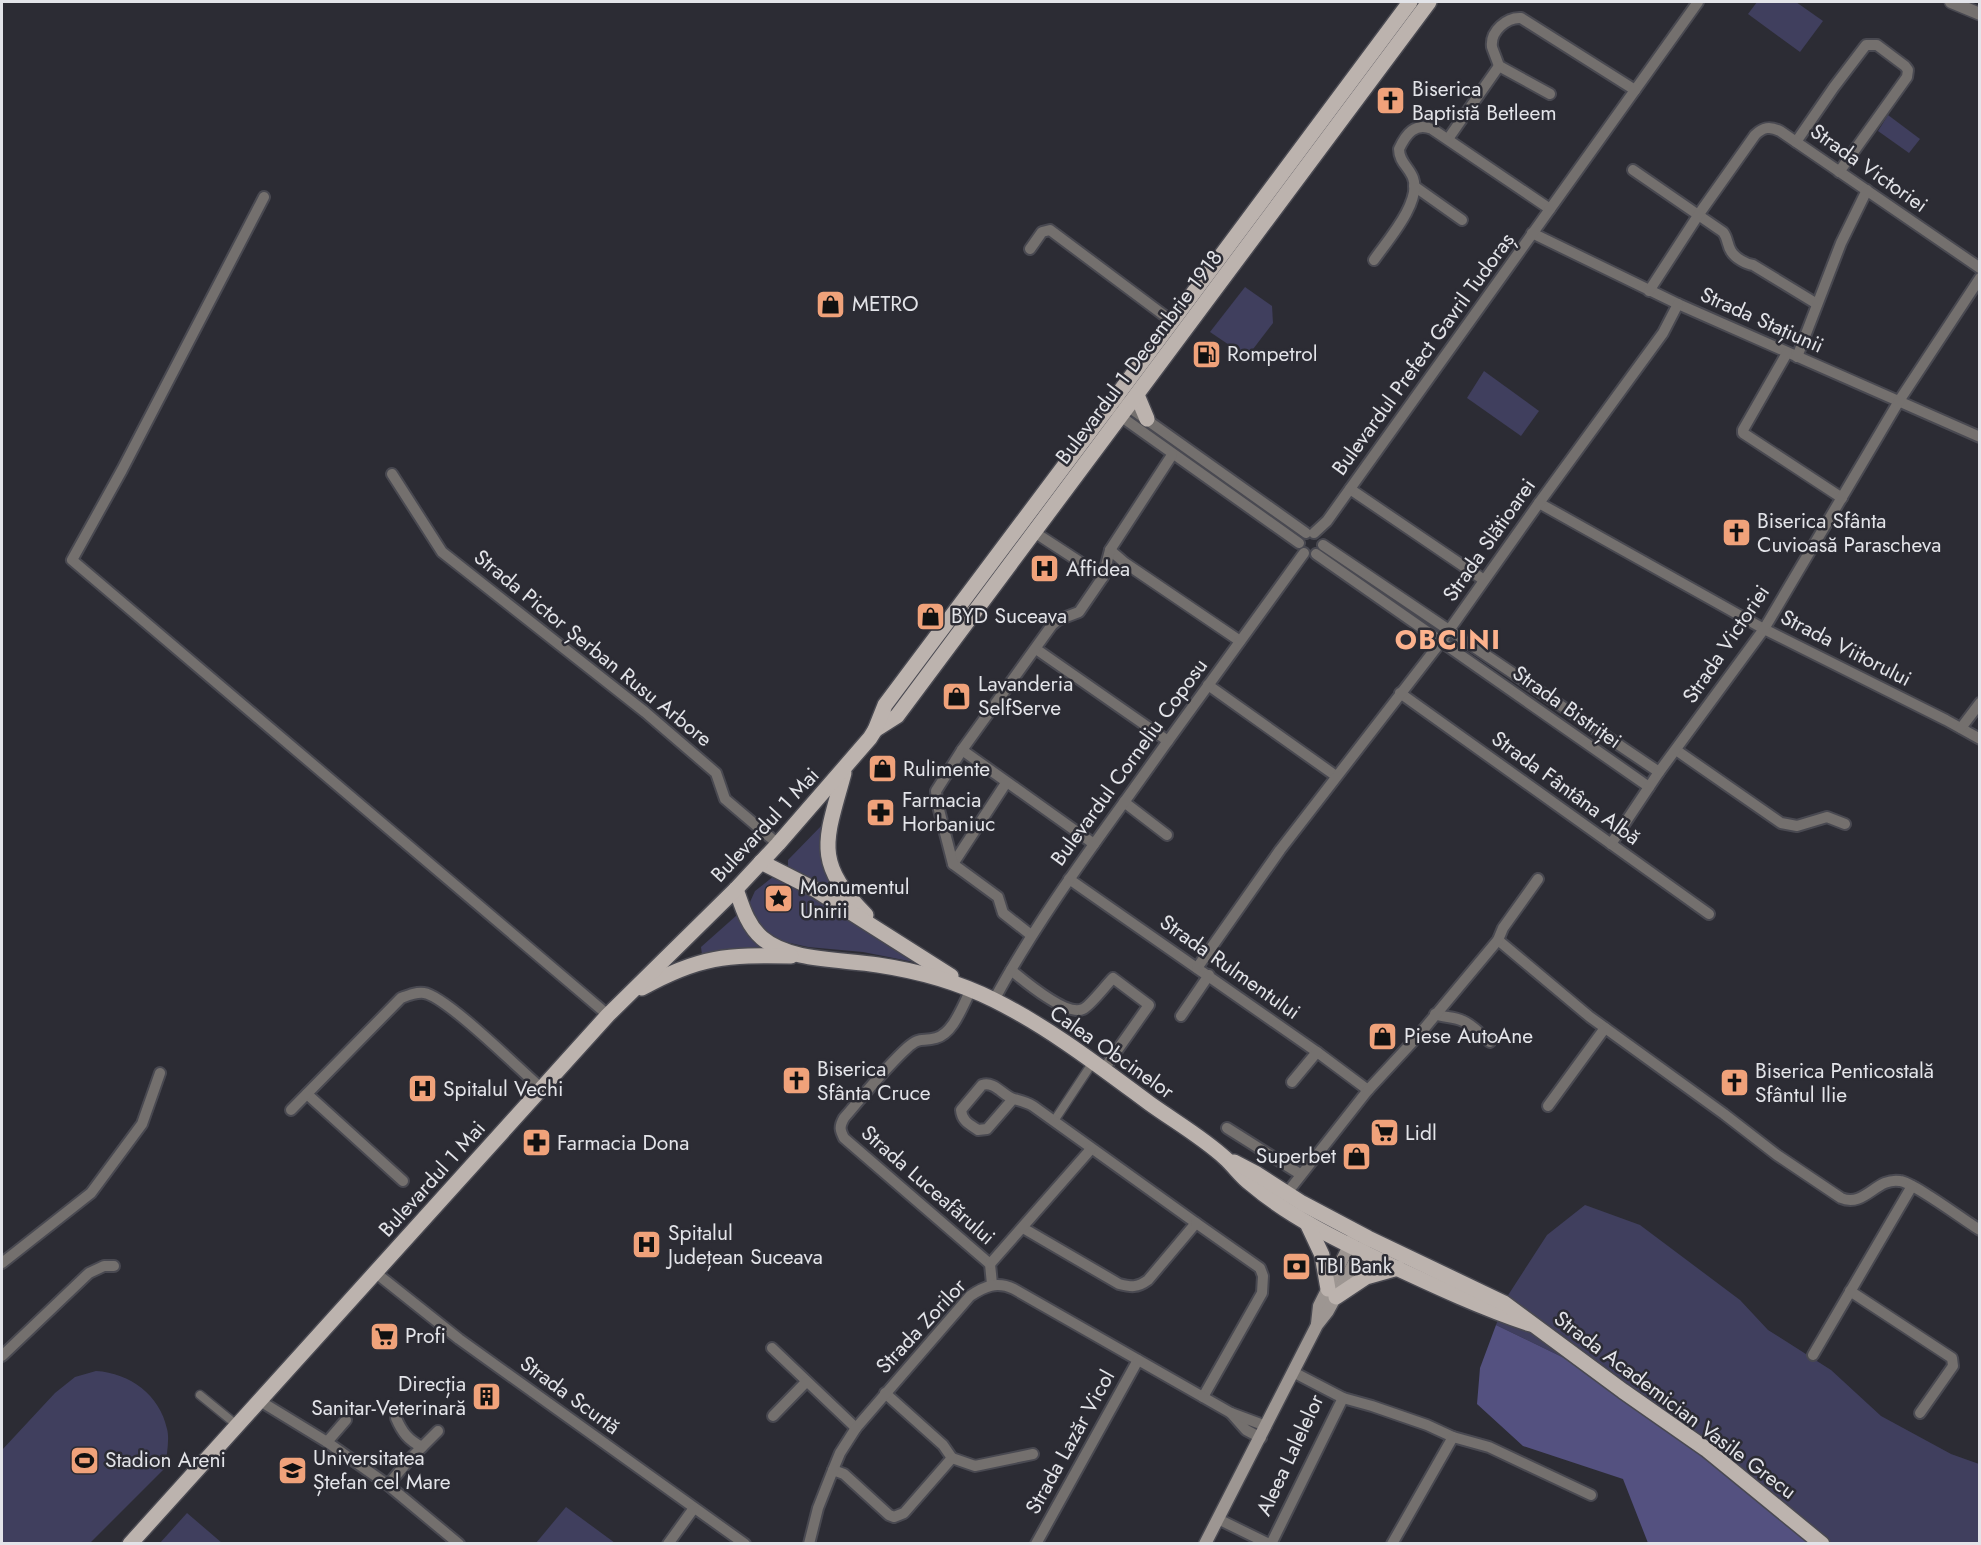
<svg xmlns="http://www.w3.org/2000/svg" width="1981" height="1545" font-family="Jost,sans-serif">
	<rect width="100%" height="100%" fill="#2c2c34"/>
	<!-- green -->
	<g fill="#403f5e">
		<path d="M 1757,2 L 1796,2 L 1823,21 L 1800,52 L 1748,14 Z"/>
		<path d="M 1888,115 L 1920,139 L 1909,153 L 1878,131 Z"/>
		<path d="M 1245,287 L 1272,306 L 1273,323 L 1247,357 L 1210,332 Z"/>
		<path d="M 1484,371 L 1539,411 L 1521,436 L 1467,398 Z"/>
		<path d="M 825,822 L 822,836 L 856,910 L 788,868 L 788,860 Z"/>
		<path d="M 774,876 L 786,878 L 924,964 L 863,952 L 808,947 L 772,939 L 751,915 L 750,902 L 755,891 Z"/>
		<path d="M 737,915 L 740,916 L 754,938 L 763,948 L 706,960 L 702,955 L 701,947 Z"/>
		<path d="M 1585,1205 L 1640,1225 L 1740,1300 L 1768,1330 L 1831,1370 L 1881,1416 L 1951,1454 L 1979,1464 L 1979,1543 L 1815,1543 L 1593,1372 L 1496,1325 L 1505,1300 L 1547,1235 Z"/>
		<path d="M 96,1371 C 130,1373 160,1395 167,1429 C 170,1440 166,1455 166,1467 L 90,1543 L 2,1543 L 2,1450 L 55,1393 L 75,1377 Z"/>
		<path d="M 566,1507 L 615,1543 L 536,1543 Z"/>
		<path d="M 187,1513 L 222,1543 L 160,1543 Z"/>
	</g>
	<!-- forest -->
	<path fill="#545180" d="M 1496,1325 L 1593,1372 L 1740,1483 L 1815,1543 L 1648,1543 L 1623,1479 L 1523,1446 L 1477,1404 L 1480,1368 Z"/>
	<g fill="none" stroke-linecap="round" stroke-linejoin="round">
		<defs>
			<g id="pedestrian">
				<path d="M 1054,1121 L 1093,1062"/>
				<path d="M 200,1395 L 238,1426"/>
			</g>
			<g id="minor">
				<path d="M 1550,94 L 1499,66 C 1497,60 1494,53 1492,47 C 1490,31 1507,17 1521,18 L 1635,90"/>
				<path d="M 1448,139 L 1499,66"/>
				<path d="M 1796,142 L 1834,87 L 1866,45 L 1877,45 L 1905,66 L 1908,70 L 1907,77 L 1839,172"/>
				<path d="M 1633,170 L 1723,232 C 1728,238 1727,245 1731,251 C 1735,258 1746,264 1753,265 L 1817,304"/>
				<path d="M 1414,186 L 1462,220"/>
				<path d="M 264,197 L 122,470 L 72,560 L 608,1015"/>
				<path d="M 1532,233 L 1678,304 L 1980,437"/>
				<path d="M 1030,249 L 1042,232 L 1050,230 L 1173,322"/>
				<path d="M 1374,260 C 1387,241 1422,202 1413,178 C 1409,167 1399,162 1399,149 C 1406,134 1415,122 1432,129 L 1550,209"/>
				<path d="M 1649,291 L 1699,214 L 1755,135 C 1763,127 1770,126 1780,131 L 1980,268"/>
				<path d="M 1787,353 L 1743,430 L 1743,433 L 1842,498"/>
				<path d="M 1797,357 L 1841,243 L 1867,190"/>
				<path d="M 1123,403 L 1306,533"/>
				<path d="M 1116,413 L 1299,543"/>
				<path d="M 392,474 L 442,552 L 645,712 L 716,773 L 725,799 L 778,844"/>
				<path d="M 1350,489 L 1484,580"/>
				<path d="M 1539,503 L 1764,629 L 1946,720 L 1980,739"/>
				<path d="M 1034,532 L 1103,577"/>
				<path d="M 1314,533 L 1327,521 L 1698,2"/>
				<path d="M 1323,545 L 1659,772"/>
				<path d="M 1110,550 L 1125,563 L 1240,641"/>
				<path d="M 1316,554 L 1649,787"/>
				<path d="M 1036,649 L 1168,741"/>
				<path d="M 1208,685 L 1336,776"/>
				<path d="M 1400,693 L 1709,914"/>
				<path d="M 1961,728 L 1980,703"/>
				<path d="M 962,750 L 1094,844"/>
				<path d="M 1676,750 L 1781,823 L 1797,826 L 1827,817 L 1845,824"/>
				<path d="M 1124,802 L 1167,835"/>
				<path d="M 1611,844 L 1659,772 L 1764,629 L 1899,401 L 1980,278"/>
				<path d="M 953,864 L 1006,783"/>
				<path d="M 1069,879 L 1317,1052 L 1368,1090"/>
				<path d="M 1031,935 L 1003,913 L 998,897 L 953,864 L 937,802 L 936,791 L 962,750 L 1052,625 L 1058,620 L 1079,612 L 1103,577 L 1110,550 L 1172,455"/>
				<path d="M 1498,940 L 1590,1017 L 1724,1114 L 1777,1155 L 1841,1198 C 1865,1208 1876,1177 1900,1181 C 1913,1182 1965,1221 1980,1230"/>
				<path d="M 1197,968 L 1280,850 L 1440,643 L 1539,503 L 1663,333 L 1678,304"/>
				<path d="M 1011,970 C 1023,980 1067,1017 1083,1009 C 1090,1006 1106,985 1113,978 L 1149,1005 L 1104,1069"/>
				<path d="M 971,990 C 963,1004 954,1033 936,1038 C 922,1042 920,1036 907,1048 C 884,1069 864,1095 844,1118 C 839,1127 840,1130 844,1138 L 990,1264 L 992,1284"/>
				<path d="M 994,1000 C 1032,930 1078,866 1125,801 C 1184,718 1244,636 1304,553"/>
				<path d="M 1435,1014 C 1444,1018 1453,1016 1463,1021 C 1473,1025 1481,1035 1490,1042"/>
				<path d="M 1181,1016 L 1209,975"/>
				<path d="M 1292,1082 L 1317,1052"/>
				<path d="M 307,1094 L 403,1181"/>
				<path d="M 1013,1099 L 987,1129 L 978,1130 C 969,1124 962,1121 961,1110 L 982,1085 C 995,1081 1003,1096 1014,1099 C 1021,1101 1026,1102 1033,1106 L 1196,1223 L 1148,1280 C 1137,1288 1131,1287 1119,1284 L 1023,1228"/>
				<path d="M 1548,1106 L 1605,1028"/>
				<path d="M 291,1110 L 401,998 C 409,995 416,992 424,993 C 446,996 520,1070 541,1088"/>
				<path d="M 1227,1128 L 1300,1174"/>
				<path d="M 1287,1193 L 1368,1090 L 1418,1036 L 1498,940 L 1503,928 L 1538,879"/>
				<path d="M 1196,1223 L 1260,1268 L 1263,1276 L 1262,1293 L 1203,1397"/>
				<path d="M 2,1263 L 91,1193 L 142,1124 L 160,1073"/>
				<path d="M 990,1264 L 1091,1149"/>
				<path d="M 376,1273 L 459,1339 L 745,1544"/>
				<path d="M 1850,1291 L 1952,1358 L 1953,1366 L 1920,1413"/>
				<path d="M 772,1348 L 856,1428"/>
				<path d="M 1813,1355 L 1912,1186"/>
				<path d="M 2,1356 L 89,1273 L 104,1266 L 114,1266"/>
				<path d="M 885,1393 L 943,1445 L 952,1458 L 975,1466 L 1033,1454"/>
				<path d="M 1343,1398 L 1372,1406 L 1427,1425 L 1453,1437 L 1489,1447 L 1591,1495"/>
				<path d="M 260,1401 L 327,1442 L 388,1485 L 459,1544"/>
				<path d="M 1231,1413 L 1246,1430 L 1261,1438"/>
				<path d="M 773,1416 L 806,1382"/>
				<path d="M 396,1418 C 402,1432 408,1440 422,1447"/>
				<path d="M 327,1442 L 346,1420"/>
				<path d="M 833,1470 L 844,1474 L 889,1515 L 894,1517 L 904,1513 L 952,1458"/>
				<path d="M 388,1485 L 409,1460 L 438,1431"/>
				<path d="M 1218,1519 L 1269,1544"/>
				<path d="M 668,1544 L 694,1508"/>
				<path d="M 809,1544 L 818,1508 L 833,1470 L 840,1453 L 856,1428 L 970,1296 C 985,1286 997,1281 1014,1289 L 1231,1413 L 1266,1426"/>
				<path d="M 1036,1544 L 1138,1360"/>
				<path d="M 1271,1544 L 1343,1398 L 1293,1372"/>
				<path d="M 1392,1544 L 1453,1437"/>
			</g>
			<path id="tertiary" d="M 1951,2 L 1980,14"/>
			<g id="secondary">
				<path d="M 1317,1324 L 1319,1306 L 1353,1238"/>
				<path d="M 1205,1544 L 1317,1325 L 1328,1311 L 1364,1245"/>
			</g>
			<g id="primary">
				<path d="M 1137,395 L 1147,419"/>
				<path d="M 875,730 L 897,716 L 1429,2"/>
				<path d="M 844,773 C 826,840 812,861 866,915"/>
				<path d="M 761,862 L 814,889 L 951,976"/>
				<path d="M 736,889 C 742,906 747,925 762,938 C 790,962 843,959 878,965 C 918,971 958,982 994,1000 C 1050,1028 1099,1066 1149,1103 C 1174,1121 1202,1137 1225,1158 C 1234,1166 1241,1177 1251,1184 C 1292,1219 1344,1243 1392,1266 C 1437,1287 1482,1308 1530,1324"/>
				<path d="M 642,988 C 700,956 726,955 791,956"/>
				<path d="M 1234,1162 L 1257,1174 L 1302,1203 L 1368,1238 L 1504,1303 L 1623,1391 L 1706,1449 L 1822,1544"/>
				<path d="M 1307,1223 L 1322,1255 L 1328,1289"/>
				<path d="M 1336,1297 L 1366,1277 L 1398,1268"/>
				<path d="M 130,1544 L 608,1015 L 736,889 L 778,844 L 870,738 L 875,730 L 885,705 C 1060,471 1237,237 1410,2"/>
			</g>
		</defs>
		<!-- pedestrian casing -->
		<use href="#pedestrian" stroke="#494951" stroke-width="11"/>
		<!-- minor casing -->
		<use href="#minor" stroke="#494951" stroke-width="14"/>
		<!-- tertiary casing -->
		<use href="#tertiary" stroke="#494951" stroke-width="15"/>
		<!-- secondary casing -->
		<use href="#secondary" stroke="#494951" stroke-width="15"/>
		<!-- primary casing -->
		<use href="#primary" stroke="#494951" stroke-width="18"/>
		<!-- pedestrian -->
		<use href="#pedestrian" stroke="#74706e" stroke-width="8"/>
		<!-- minor -->
		<use href="#minor" stroke="#74706e" stroke-width="10"/>
		<!-- tertiary -->
		<use href="#tertiary" stroke="#74706e" stroke-width="12"/>
		<!-- secondary -->
		<use href="#secondary" stroke="#9d9692" stroke-width="12"/>
		<!-- primary -->
		<use href="#primary" stroke="#bcb3ae" stroke-width="15"/>
	</g>
	<!-- icons -->
	<defs>
		<symbol id="church-square" viewBox="-11 -11 22 22"><rect x="-9" y="-9" width="18" height="18" rx="4" fill="#f0a27a" stroke="#2c2c34"/><path d="M-1.2-6h2.4v3.5h3.3v2.4h-3.3V6h-2.4V-.1h-3.3v-2.4h3.3Z" fill="#111"/></symbol>
		<symbol id="shop-square" viewBox="-11 -11 22 22"><rect x="-9" y="-9" width="18" height="18" rx="4" fill="#f0a27a" stroke="#2c2c34"/><path d="M-5-2.5h2.3a2.7 3.5 0 0 1 5.4 0H5L5.5 6h-11ZM-1.5-2.5h3a1.5 2.3 0 0 0-3 0Z" fill="#111"/></symbol>
		<symbol id="fuel-square" viewBox="-11 -11 22 22"><rect x="-9" y="-9" width="18" height="18" rx="4" fill="#f0a27a" stroke="#2c2c34"/><path d="M-5.5-6h7V0h2V4h1.3V-2.5L3-4.5l.8-.8L6-3V5H2.5V1h-1V6h-7ZM-4.2-4.7v3.2H.2V-4.7Z" fill="#111"/></symbol>
		<symbol id="hospital-square" viewBox="-11 -11 22 22"><rect x="-9" y="-9" width="18" height="18" rx="4" fill="#f0a27a" stroke="#2c2c34"/><path d="M-5-5h3v3.5h4V-5h3V5h-3V1.5h-4V5h-3Z" fill="#111"/></symbol>
		<symbol id="pharmacy-square" viewBox="-11 -11 22 22"><rect x="-9" y="-9" width="18" height="18" rx="4" fill="#f0a27a" stroke="#2c2c34"/><path d="M-2-6h4v4h4v4h-4v4h-4v-4h-4v-4h4Z" fill="#111"/></symbol>
		<symbol id="sight-square" viewBox="-11 -11 22 22"><rect x="-9" y="-9" width="18" height="18" rx="4" fill="#f0a27a" stroke="#2c2c34"/><path d="M0-6L1.8-2.2L6-1.7L2.9 1.2L3.7 5.4L0 3.3L-3.7 5.4L-2.9 1.2L-6-1.7L-1.8-2.2Z" fill="#111"/></symbol>
		<symbol id="supermarket-square" viewBox="-11 -11 22 22"><rect x="-9" y="-9" width="18" height="18" rx="4" fill="#f0a27a" stroke="#2c2c34"/><path d="M-6-5.5h2.5l.6 2H6L4.5 2H-2.5L-4.4-4H-6ZM-1.5 3.2a1.3 1.3 0 1 0 .1 0ZM3 3.2a1.3 1.3 0 1 0 .1 0Z" fill="#111"/></symbol>
		<symbol id="bank-square" viewBox="-11 -11 22 22"><rect x="-9" y="-9" width="18" height="18" rx="4" fill="#f0a27a" stroke="#2c2c34"/><path d="M-6-4H6V4H-6ZM0-2.3a2.3 2.3 0 1 0 0 4.6a2.3 2.3 0 1 0 0-4.6Z" fill="#111"/></symbol>
		<symbol id="building-square" viewBox="-11 -11 22 22"><rect x="-9" y="-9" width="18" height="18" rx="4" fill="#f0a27a" stroke="#2c2c34"/><path d="M-4-6H4V6H1V3H-1V6H-4ZM-2.5-4.3h1.7v1.8h-1.7ZM.8-4.3h1.7v1.8H.8ZM-2.5-1h1.7V.8h-1.7ZM.8-1h1.7V.8H.8Z" fill="#111"/></symbol>
		<symbol id="stadium-square" viewBox="-11 -11 22 22"><rect x="-9" y="-9" width="18" height="18" rx="4" fill="#f0a27a" stroke="#2c2c34"/><path d="M0-5a6.5 5 0 1 0 0 10a6.5 5 0 1 0 0-10ZM-3.5-1.8h7v3.6h-7Z" fill="#111"/></symbol>
		<symbol id="university-square" viewBox="-11 -11 22 22"><rect x="-9" y="-9" width="18" height="18" rx="4" fill="#f0a27a" stroke="#2c2c34"/><path d="M0-5L7-2L0 1L-7-2ZM-4 1L0 2.5L4 1V4Q0 6-4 4Z" fill="#111"/></symbol>
	</defs>
	<g fill-rule="evenodd">
		<use href="#church-square" x="1374" y="84" width="33" height="33"/>
		<use href="#shop-square" x="814" y="288" width="33" height="33"/>
		<use href="#fuel-square" x="1190" y="338" width="33" height="33"/>
		<use href="#church-square" x="1720" y="516" width="33" height="33"/>
		<use href="#hospital-square" x="1028" y="552" width="33" height="33"/>
		<use href="#shop-square" x="914" y="600" width="33" height="33"/>
		<use href="#shop-square" x="940" y="680" width="33" height="33"/>
		<use href="#shop-square" x="866" y="752" width="33" height="33"/>
		<use href="#pharmacy-square" x="864" y="796" width="33" height="33"/>
		<use href="#sight-square" x="762" y="882" width="33" height="33"/>
		<use href="#shop-square" x="1366" y="1020" width="33" height="33"/>
		<use href="#church-square" x="780" y="1064" width="33" height="33"/>
		<use href="#church-square" x="1718" y="1066" width="33" height="33"/>
		<use href="#hospital-square" x="406" y="1072" width="33" height="33"/>
		<use href="#supermarket-square" x="1368" y="1116" width="33" height="33"/>
		<use href="#pharmacy-square" x="520" y="1126" width="33" height="33"/>
		<use href="#shop-square" x="1340" y="1140" width="33" height="33"/>
		<use href="#hospital-square" x="630" y="1228" width="33" height="33"/>
		<use href="#bank-square" x="1280" y="1250" width="33" height="33"/>
		<use href="#supermarket-square" x="368" y="1320" width="33" height="33"/>
		<use href="#building-square" x="470" y="1380" width="33" height="33"/>
		<use href="#stadium-square" x="68" y="1444" width="33" height="33"/>
		<use href="#university-square" x="276" y="1454" width="33" height="33"/>
	</g>
	<g text-anchor="middle" dominant-baseline="central" stroke-width="5" stroke-linejoin="round" paint-order="stroke">
		<!-- poi labels -->
		<g font-size="21" fill="#e3e4e9" stroke="#2c2c34" text-anchor="start">
			<text x="1412" y="89">Biserica<tspan x="1412" dy="24">Baptistă Betleem</tspan></text>
			<text x="852" y="304">METRO</text>
			<text x="1227" y="354">Rompetrol</text>
			<text x="1757" y="521">Biserica Sfânta<tspan x="1757" dy="24">Cuvioasă Parascheva</tspan></text>
			<text x="1066" y="569">Affidea</text>
			<text x="951" y="616">BYD Suceava</text>
			<text x="978" y="684">Lavanderia<tspan x="978" dy="24">SelfServe</tspan></text>
			<text x="903" y="769">Rulimente</text>
			<text x="902" y="800">Farmacia<tspan x="902" dy="24">Horbaniuc</tspan></text>
			<text x="800" y="887">Monumentul<tspan x="800" dy="24">Unirii</tspan></text>
			<text x="1404" y="1036">Piese AutoAne</text>
			<text x="817" y="1069">Biserica<tspan x="817" dy="24">Sfânta Cruce</tspan></text>
			<text x="1755" y="1071">Biserica Penticostală<tspan x="1755" dy="24">Sfântul Ilie</tspan></text>
			<text x="443" y="1089">Spitalul Vechi</text>
			<text x="1405" y="1133">Lidl</text>
			<text x="557" y="1143">Farmacia Dona</text>
			<text x="1336" y="1156" text-anchor="end">Superbet</text>
			<text x="668" y="1233">Spitalul<tspan x="668" dy="24">Județean Suceava</tspan></text>
			<text x="1317" y="1266">TBI Bank</text>
			<text x="405" y="1336">Profi</text>
			<text x="466" y="1384" text-anchor="end">Direcția<tspan x="466" dy="24">Sanitar-Veterinară</tspan></text>
			<text x="313" y="1458">Universitatea<tspan x="313" dy="24">Ștefan cel Mare</tspan></text>
			<text x="105" y="1460">Stadion Areni</text>
		</g>
		<!-- street labels -->
		<g font-size="21" fill="#e3e4e9" stroke="#2c2c34">
			<text transform="translate(1869 168) rotate(35)">Strada Victoriei</text>
			<text transform="translate(1762 320) rotate(24)">Strada Stațiunii</text>
			<text transform="translate(1423 354) rotate(-54)">Bulevardul Prefect Gavril Tudoraș</text>
			<text transform="translate(1139 357) rotate(-53)">Bulevardul 1 Decembrie 1918</text>
			<text transform="translate(1489 540) rotate(-55)">Strada Slătioarei</text>
			<text transform="translate(1726 644) rotate(-56)">Strada Victoriei</text>
			<text transform="translate(593 648) rotate(39)">Strada Pictor Șerban Rusu Arbore</text>
			<text transform="translate(1846 648) rotate(27)">Strada Viitorului</text>
			<text transform="translate(1567 707) rotate(35)">Strada Bistriței</text>
			<text transform="translate(1129 762) rotate(-54)">Bulevardul Corneliu Coposu</text>
			<text transform="translate(1566 788) rotate(36)">Strada Fântâna Albă</text>
			<text transform="translate(765 825) rotate(-47)">Bulevardul 1 Mai</text>
			<text transform="translate(1230 967) rotate(35)">Strada Rulmentului</text>
			<text transform="translate(1112 1052) rotate(35)">Calea Obcinelor</text>
			<text transform="translate(432 1179) rotate(-48)">Bulevardul 1 Mai</text>
			<text transform="translate(928 1185) rotate(41)">Strada Luceafărului</text>
			<text transform="translate(921 1326) rotate(-47)">Strada Zorilor</text>
			<text transform="translate(570 1395) rotate(36)">Strada Scurtă</text>
			<text transform="translate(1675 1405) rotate(37)">Strada Academician Vasile Grecu</text>
			<text transform="translate(1070 1442) rotate(-61)">Strada Lazăr Vicol</text>
			<text transform="translate(1290 1455) rotate(-65)">Aleea Lalelelor</text>
		</g>
		<!-- district labels -->
		<g font-size="27" font-weight="bold" letter-spacing="1.5" fill="#fcb28d" stroke="#2c2c34">
			<text x="1448" y="639">OBCINI</text>
		</g>
	</g>
	<!-- border -->
	<rect width="1981" height="1545" fill="none" stroke="#e3e4e9" stroke-width="6"/>
</svg>
